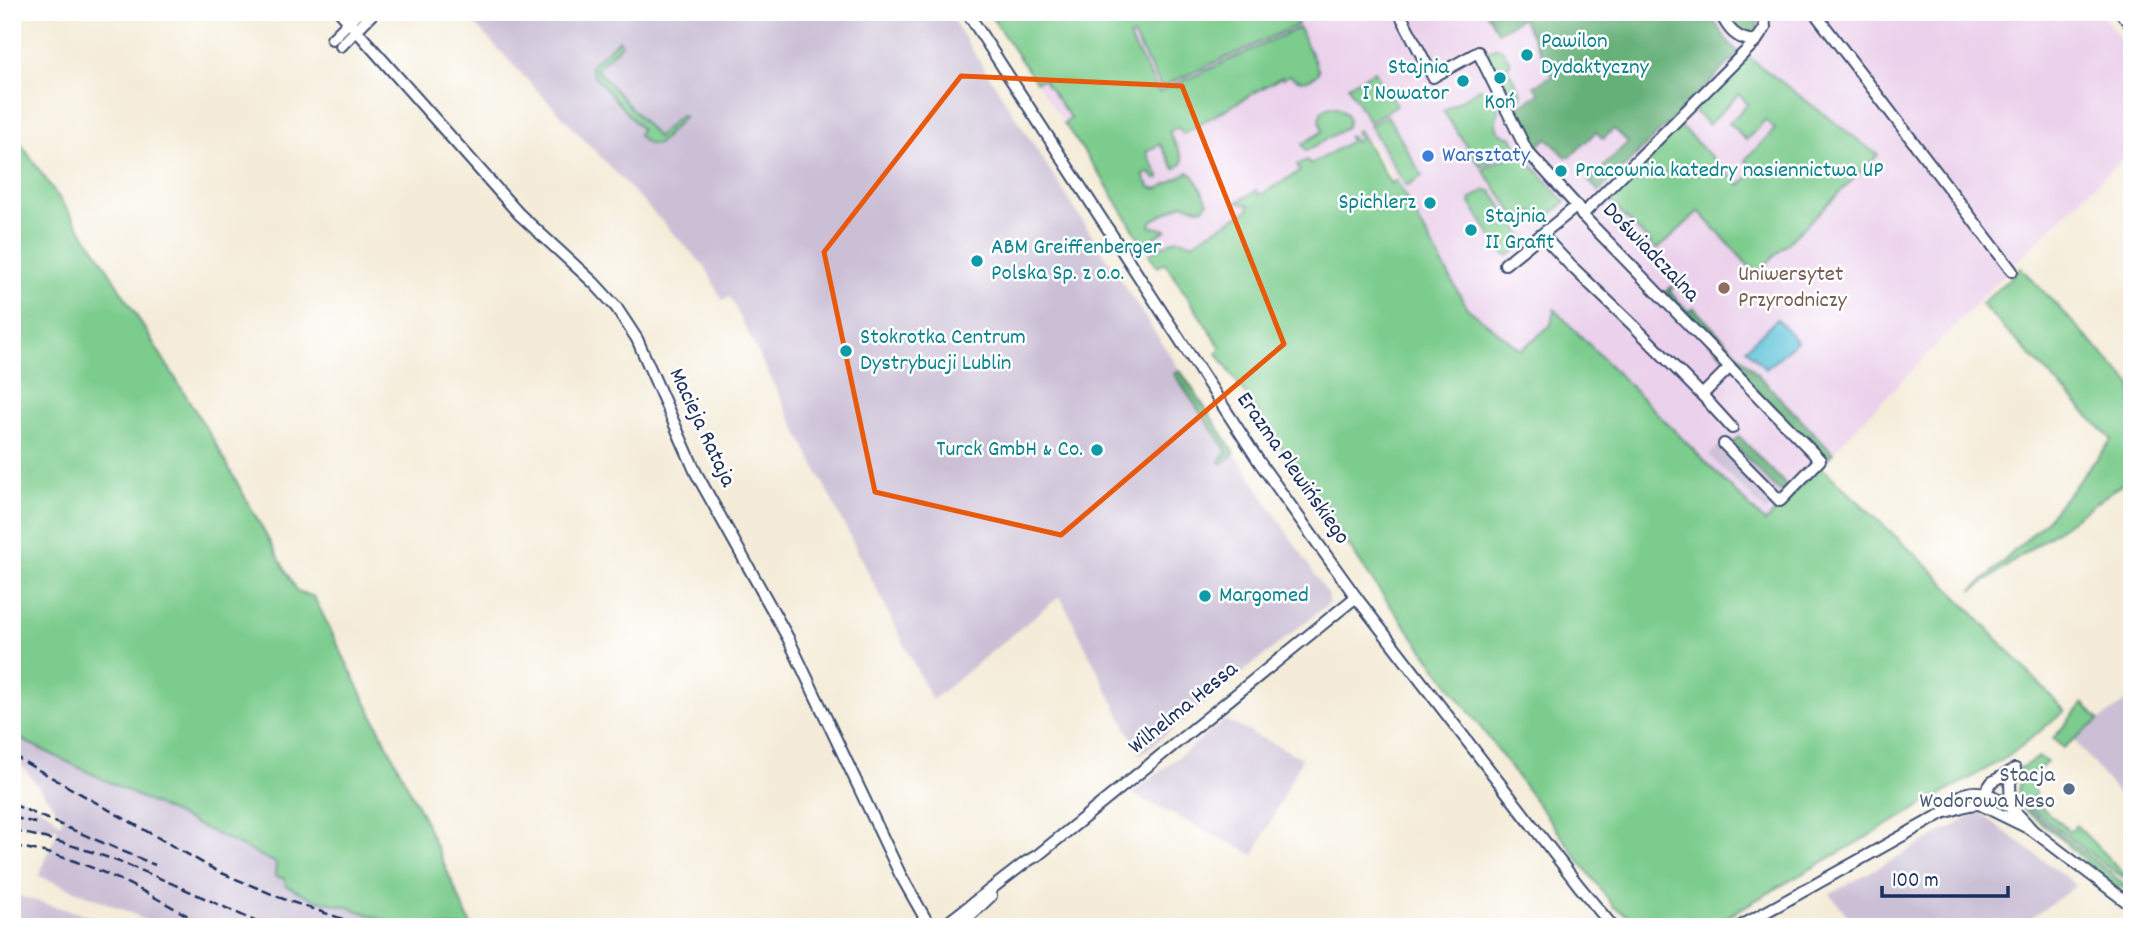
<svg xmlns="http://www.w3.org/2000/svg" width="2144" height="939" font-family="Dekko,sans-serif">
	<rect width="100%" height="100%" fill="#fff"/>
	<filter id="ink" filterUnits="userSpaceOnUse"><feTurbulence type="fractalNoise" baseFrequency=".0143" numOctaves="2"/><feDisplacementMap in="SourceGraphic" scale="14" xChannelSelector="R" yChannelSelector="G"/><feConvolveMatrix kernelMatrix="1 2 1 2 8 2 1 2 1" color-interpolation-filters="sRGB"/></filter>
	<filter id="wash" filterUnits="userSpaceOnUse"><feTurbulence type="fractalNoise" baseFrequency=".00686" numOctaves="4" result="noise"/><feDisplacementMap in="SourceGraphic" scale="28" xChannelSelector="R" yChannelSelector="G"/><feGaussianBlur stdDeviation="1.57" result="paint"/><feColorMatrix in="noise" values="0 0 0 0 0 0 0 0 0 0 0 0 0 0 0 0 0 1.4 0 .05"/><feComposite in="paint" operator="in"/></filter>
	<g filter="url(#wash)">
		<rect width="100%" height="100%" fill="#f4ecd8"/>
		<!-- built -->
		<path fill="#ebd1eb" d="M 1073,12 L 2100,12 L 2132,54 L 2132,149 L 2012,266 L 1765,523 L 1555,310 L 1552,325 L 1521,350 L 1467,308 L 1396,180 L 1369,139 L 1157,267 L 1102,178 L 1009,43 Z"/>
		<!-- industrial -->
		<g fill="#cbbfd5">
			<path d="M 463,12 L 948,12 L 1129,293 L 1329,596 L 1328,604 L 1140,755 L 1060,596 L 932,700 L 730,297 L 722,300 L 706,268 Z"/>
			<path d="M 1726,438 L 1783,495 L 1766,512 L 1709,455 Z"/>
			<path d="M 2132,697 L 2132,811 L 2073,739 Z"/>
			<path d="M 1225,720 L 1302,758 L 1254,855 L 1132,794 Z"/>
			<path d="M 12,735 L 277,863 L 285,879 L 285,885 L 314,899 L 348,907 L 402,927 L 156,927 L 134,914 L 39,876 L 58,829 L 12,822 L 12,792 L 51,814 L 60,824 L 63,818 L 12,753 Z"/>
			<path d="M 1979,812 L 2076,885 L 2020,927 L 1857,927 L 1830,894 Z"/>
			<path d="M 13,894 L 16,895 L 126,927 L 12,927 Z"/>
		</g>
		<!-- green -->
		<g fill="#7ccc8d" stroke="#4c7e76" stroke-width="2">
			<path d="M 988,12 L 1291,12 L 1298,25 L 1161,87 L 1133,35 L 1129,37 L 1159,92 L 1299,28 L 1319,71 C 1312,82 1299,84 1290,75 L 1283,79 L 1282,77 L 1183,134 L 1178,127 L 1169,132 L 1183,159 L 1182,164 L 1175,169 L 1160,144 L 1146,152 L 1160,178 L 1155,179 L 1149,172 L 1143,176 L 1150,187 L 1158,189 L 1188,172 L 1194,176 L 1208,202 L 1202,209 L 1182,204 L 1151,221 L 1150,226 L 1166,230 L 1143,245 L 1102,178 L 1064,123 L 1071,119 L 1043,79 L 1036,82 Z"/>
			<path d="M 619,40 L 622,44 L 596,69 L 657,137 L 681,115 L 684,117 L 658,144 C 648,146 644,142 638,135 L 641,129 L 592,73 L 591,65 Z"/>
			<path d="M 1497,47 L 1502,49 L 1510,62 L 1507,68 L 1522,94 L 1520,98 L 1508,103 L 1486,58 L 1487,52 Z"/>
			<path d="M 1747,56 L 1878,155 L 1756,274 L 1699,211 L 1657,250 L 1605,196 L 1678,124 L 1740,185 L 1755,171 L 1745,160 L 1775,129 L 1765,120 L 1746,140 L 1729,123 L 1748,104 L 1739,94 L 1708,125 L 1693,109 Z"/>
			<path d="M 1374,71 L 1397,105 L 1369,122 L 1348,86 Z"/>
			<path d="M 1481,88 L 1491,94 L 1499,111 C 1492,126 1497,134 1512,137 L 1517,147 L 1481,167 L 1443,111 Z"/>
			<path d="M 1331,106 C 1343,107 1353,117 1346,128 L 1306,151 L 1302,144 L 1323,131 C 1318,120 1317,110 1331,106 Z"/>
			<path d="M 1387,115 L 1422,176 L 1406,186 L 1370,125 Z"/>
			<path d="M 1358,130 L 1391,184 L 1396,180 L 1467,308 L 1521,350 L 1551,325 L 1554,309 L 1765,522 L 1820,466 L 1935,573 L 2065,711 L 2009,756 L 1719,921 L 1704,927 L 1647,927 L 1614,907 L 1381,593 L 1217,353 L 1221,348 L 1165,263 L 1157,267 L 1149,254 L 1176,239 L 1192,243 L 1248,210 L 1249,205 L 1237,202 L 1257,190 L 1260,195 L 1300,171 L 1297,165 L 1307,160 L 1310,165 L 1351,141 L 1348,136 L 1350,135 L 1355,142 L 1359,139 L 1355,132 Z"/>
			<path d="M 12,131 L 99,255 L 214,441 L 297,591 L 314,597 L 423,817 L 472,927 L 402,927 L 348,907 L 314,899 L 285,885 L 285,879 L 275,876 L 276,863 L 12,735 Z"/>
			<path d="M 1519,150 L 1565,202 L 1542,222 L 1533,212 L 1528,212 L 1518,219 L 1483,170 Z"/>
			<path d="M 1485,190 L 1491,191 L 1525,239 L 1524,245 L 1508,256 L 1502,252 L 1470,203 L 1471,199 Z"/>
			<path d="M 2021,268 L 2132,385 L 2132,477 L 1972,591 L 2046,521 L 2112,440 L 1981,304 Z"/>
			<path d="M 2083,703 L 2099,720 L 2063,748 L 2053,739 Z"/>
			<path d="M 2039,757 L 2047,762 L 2028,779 L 2036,793 L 2032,800 L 2070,831 L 2076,825 L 2124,874 L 2132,869 L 2132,883 L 2109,868 L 2019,799 L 2018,791 L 2021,774 L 2018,769 Z"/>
			<path d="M 2015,799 L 2129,888 L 2118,887 L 2095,870 L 2064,841 L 2021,807 Z"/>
		</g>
		<!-- forest -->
		<g fill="#65b078" stroke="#40706b" stroke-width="2">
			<path d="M 1486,12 L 1708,12 L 1726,39 L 1739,53 L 1599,192 L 1589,181 L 1628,142 L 1614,129 L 1603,139 L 1596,132 L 1570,157 L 1566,157 L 1547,138 L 1534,149 L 1515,119 L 1513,110 L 1540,93 L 1534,86 L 1553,75 L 1522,18 L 1498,32 Z"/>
			<path d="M 1726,12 L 1760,12 L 1757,30 L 1749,34 C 1736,30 1732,24 1726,12 Z"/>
			<path d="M 1670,287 L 1674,287 L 1670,292 L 1689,312 L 1694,308 L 1833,453 L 1825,461 L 1663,294 Z"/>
			<path d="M 1180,370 L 1235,453 L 1222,464 L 1219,460 L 1227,452 L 1174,374 Z"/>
			<path d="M 1739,436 L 1789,488 L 1784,491 L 1777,489 L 1732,443 Z"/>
		</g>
		<!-- water -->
		<path fill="#5bc2d8" stroke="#3b789b" stroke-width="2" d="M 1777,319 L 1797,341 L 1766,369 L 1746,348 Z"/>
	</g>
	<g filter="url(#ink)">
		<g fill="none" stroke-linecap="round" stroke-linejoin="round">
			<defs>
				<g id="minor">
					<path d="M 340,12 L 519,214 L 594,283 L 616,307 L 637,339 L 696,473 L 788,638 L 900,874 L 930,927"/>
					<path d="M 967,12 L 1260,463 L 1356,597 L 1579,886 L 1613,927"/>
					<path d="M 1399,12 L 1433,77 L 1478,52 L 1527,151 L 1577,206 L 1582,215"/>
					<path d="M 1720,12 C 1728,30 1737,40 1756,41"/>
					<path d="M 1814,12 L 2012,271"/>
					<path d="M 332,39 L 359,12"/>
					<path d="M 341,46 L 374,12"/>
					<path d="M 1542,235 L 1570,265 L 1637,329 L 1702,395 L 1730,367"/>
					<path d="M 1505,264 L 1577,206"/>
					<path d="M 1702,395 L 1732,428"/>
					<path d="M 1724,444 L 1780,501 L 1820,460 L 1582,215 L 1756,41 L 1765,28 L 1764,12"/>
					<path d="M 1983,795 L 1992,782 L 2015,769"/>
					<path d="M 2011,809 L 2010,783 L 2015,769"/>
					<path d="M 1945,812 C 1972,770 2010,803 2032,830 L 2132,906"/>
					<path d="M 942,927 L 1026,862 L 1038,855 L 1356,597"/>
					<path d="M 958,927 L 991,896"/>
					<path d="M 1739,927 L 1945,812 C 1957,810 1967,803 1979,804 L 2032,830"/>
				</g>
				<path id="primary" d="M 2124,12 L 2132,23"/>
			</defs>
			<!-- minor casing -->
			<use href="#minor" stroke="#3c4b70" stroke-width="14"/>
			<!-- primary casing -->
			<use href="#primary" stroke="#3c4b70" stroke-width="19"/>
			<!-- minor -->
			<use href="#minor" stroke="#fff" stroke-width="10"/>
			<!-- primary -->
			<use href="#primary" stroke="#fff" stroke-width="16"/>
			<!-- rail -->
			<g stroke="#1b2f5e" stroke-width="2.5" stroke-dasharray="10 5" stroke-linecap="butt">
				<path d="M 12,755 L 217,871 L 286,900 L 367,927"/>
				<path d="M 12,804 L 155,865"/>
				<path d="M 12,817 L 39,824"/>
				<path d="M 12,831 C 102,847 185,890 268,927"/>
				<path d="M 12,846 C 84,856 145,891 207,927"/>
			</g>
		</g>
	</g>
	<!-- marked area -->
	<path fill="none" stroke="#e8590c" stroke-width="5" stroke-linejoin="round" d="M 961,76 L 1182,86 L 1284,344 L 1061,535 L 875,492 L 824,252 Z"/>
	<!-- markers -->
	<g fill="#0f9aa8" stroke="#fff" stroke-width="2.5">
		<circle cx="1527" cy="55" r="7"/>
		<circle cx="1500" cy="78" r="7"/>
		<circle cx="1463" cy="81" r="7"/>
		<circle cx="1561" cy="171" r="7"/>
		<circle cx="1430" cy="203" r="7"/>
		<circle cx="1471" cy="230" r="7"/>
		<circle cx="977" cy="261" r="7"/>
		<circle cx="846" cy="351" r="7"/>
		<circle cx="1097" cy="450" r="7"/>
		<circle cx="1205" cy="596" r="7"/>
	</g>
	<circle fill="#3f7fe0" stroke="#fff" stroke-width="2.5" cx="1428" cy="156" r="7"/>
	<circle fill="#8d6e63" stroke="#fff" stroke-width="2.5" cx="1724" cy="288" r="7"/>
	<circle fill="#5c6f8a" stroke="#fff" stroke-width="2.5" cx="2069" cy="789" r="7"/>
	<g text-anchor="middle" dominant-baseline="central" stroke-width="5" stroke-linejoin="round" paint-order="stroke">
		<!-- culture labels -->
		<g font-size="23" fill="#0d838f" stroke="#fff" text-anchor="start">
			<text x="1541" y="42">Pawilon<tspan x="1541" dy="26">Dydaktyczny</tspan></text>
			<text x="1449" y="68" text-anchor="end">Stajnia<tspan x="1449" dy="26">I Nowator</tspan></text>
			<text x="1500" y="103" text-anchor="middle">Koń</text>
			<text x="1575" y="171">Pracownia katedry nasiennictwa UP</text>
			<text x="1416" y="203" text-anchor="end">Spichlerz</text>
			<text x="1485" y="217">Stajnia<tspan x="1485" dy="26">II Grafit</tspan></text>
			<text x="991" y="248">ABM Greiffenberger<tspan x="991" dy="26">Polska Sp. z o.o.</tspan></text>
			<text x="860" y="338">Stokrotka Centrum<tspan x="860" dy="26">Dystrybucji Lublin</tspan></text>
			<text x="1083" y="450" text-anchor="end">Turck GmbH &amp; Co.</text>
			<text x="1219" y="596">Margomed</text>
		</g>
		<!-- shop labels -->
		<g font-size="23" fill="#366cbe" stroke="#fff" text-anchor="start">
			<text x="1442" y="156">Warsztaty</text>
		</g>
		<!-- street labels -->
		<g font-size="23" fill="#1b2f5e" stroke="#fff">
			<text transform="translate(1650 253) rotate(46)">Doświadczalna</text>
			<text transform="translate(701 428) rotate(65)">Macieja Rataja</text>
			<text transform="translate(1292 469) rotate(55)">Erazma Plewińskiego</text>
			<text transform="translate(1184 709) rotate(-39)">Wilhelma Hessa</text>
		</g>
		<!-- education labels -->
		<g font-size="23" fill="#785e54" stroke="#fff" text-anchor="start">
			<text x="1738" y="275">Uniwersytet<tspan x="1738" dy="26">Przyrodniczy</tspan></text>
		</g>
		<!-- service labels -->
		<g font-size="23" fill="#4e5e75" stroke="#fff" text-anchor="end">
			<text x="2055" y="776">Stacja<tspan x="2055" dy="26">Wodorowa Neso</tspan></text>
		</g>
	</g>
	<!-- margin -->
	<rect width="2144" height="939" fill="none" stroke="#fff" stroke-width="42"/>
	<!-- scale -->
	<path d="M1882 886v10h126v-10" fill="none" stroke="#1b2f5e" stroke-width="3.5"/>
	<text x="1892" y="886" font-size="21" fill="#1b2f5e" stroke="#ffffff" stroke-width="5" paint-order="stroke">100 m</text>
</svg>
